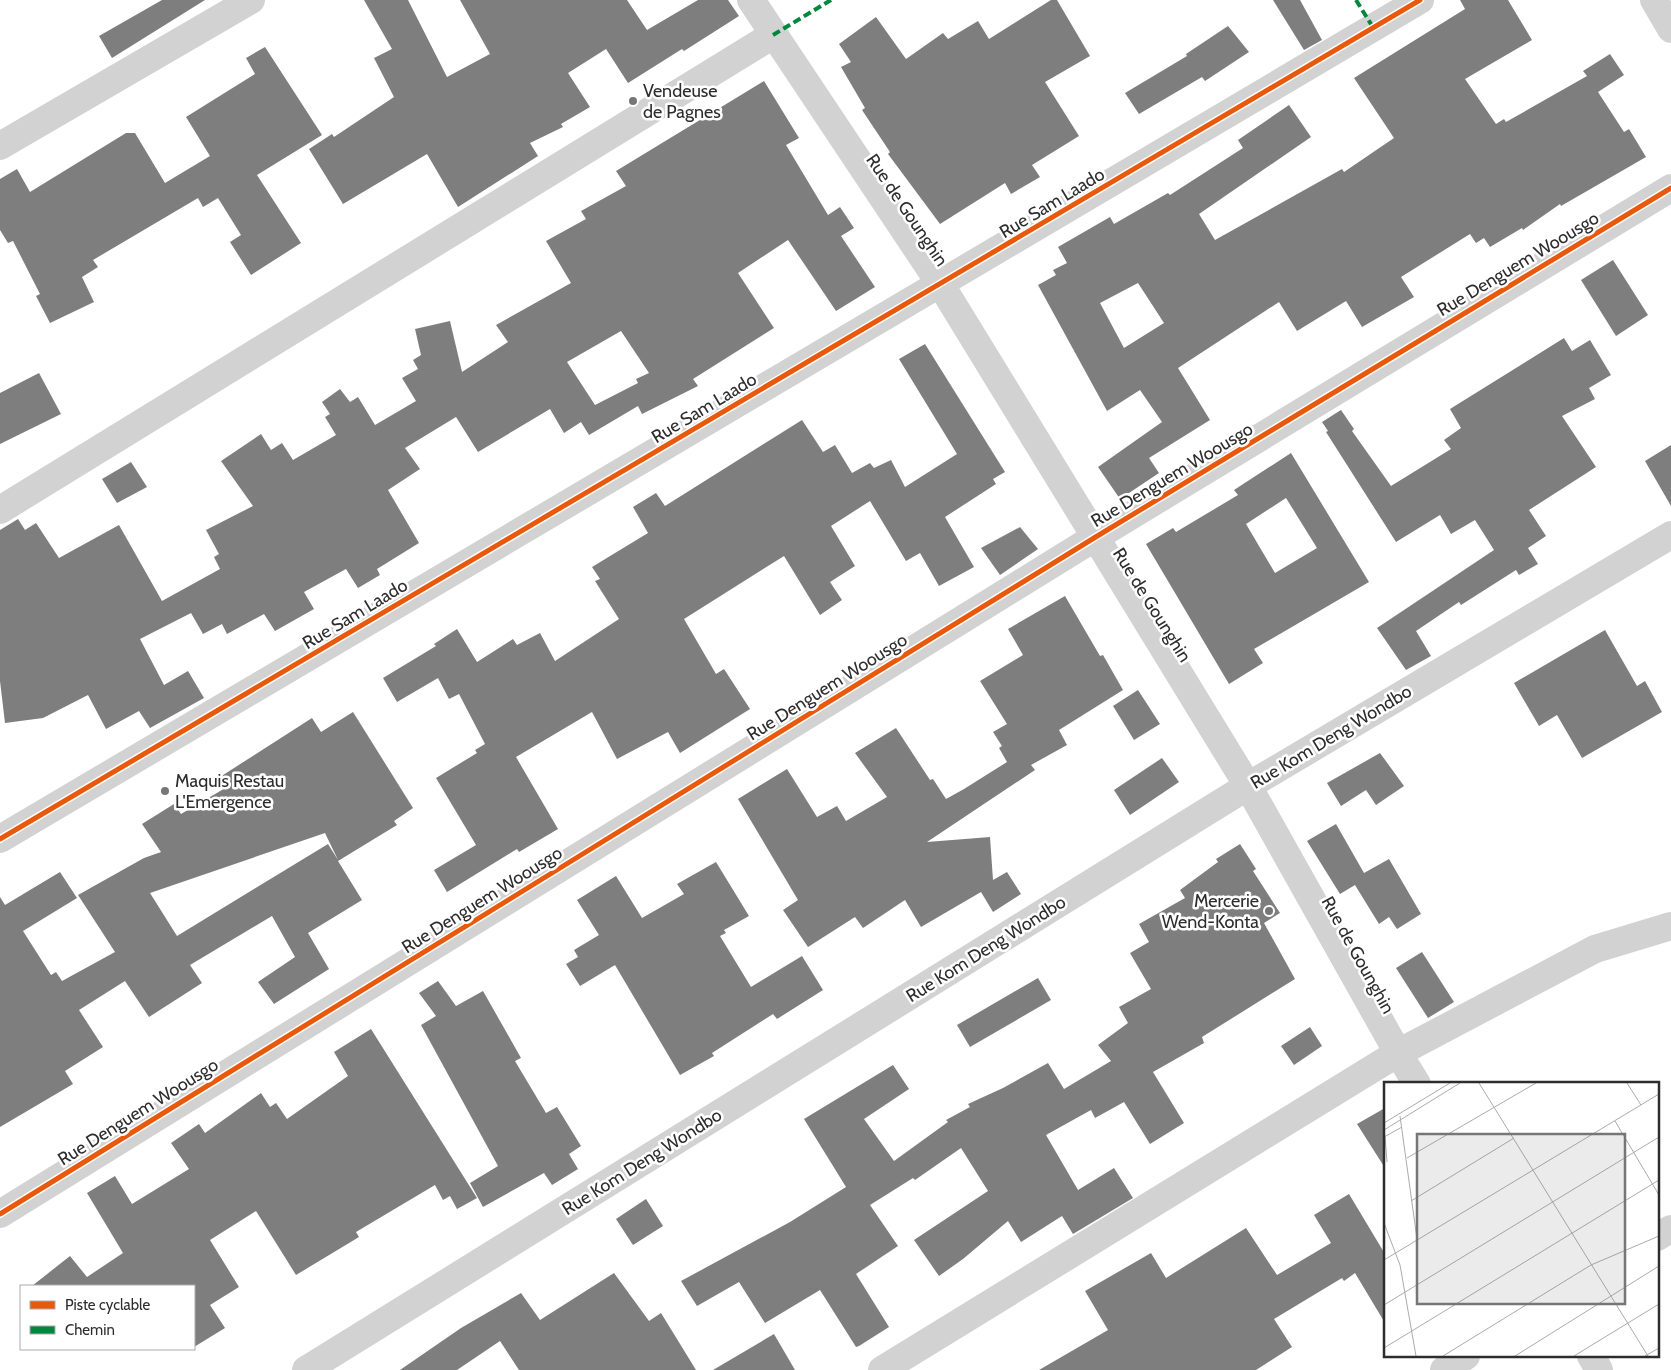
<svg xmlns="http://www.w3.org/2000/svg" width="1671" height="1370" font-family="Cabin,sans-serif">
	<rect width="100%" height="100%" fill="#fff"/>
	<!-- building -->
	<g fill="#7e7e7e" fill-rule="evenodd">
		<path d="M 162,0 L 205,0 L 112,58 L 99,36 Z"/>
		<path d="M 364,0 L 408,0 L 447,77 L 490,54 L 460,0 L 627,0 L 647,30 L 698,0 L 728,0 L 739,16 L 684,51 L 682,49 L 628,83 L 606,49 L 568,73 L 590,107 L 561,124 L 563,127 L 530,143 L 538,156 L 458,207 L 427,154 L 343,204 L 309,149 L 332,134 L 334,137 L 394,97 L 374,58 L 392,49 Z"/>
		<path d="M 1051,0 L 1057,0 L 1090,56 L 1045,82 L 1079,136 L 1032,165 L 1040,177 L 1011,194 L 1005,183 L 940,224 L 888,154 L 890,152 L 862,110 L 865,108 L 841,67 L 851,62 L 839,44 L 876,17 L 906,59 L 943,33 L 948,39 L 978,21 L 989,39 Z"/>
		<path d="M 1273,0 L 1300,0 L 1322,40 L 1304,50 Z"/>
		<path d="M 1460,0 L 1508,0 L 1532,40 L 1465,79 L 1496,124 L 1504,119 L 1506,122 L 1587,76 L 1583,71 L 1610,54 L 1624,75 L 1598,92 L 1624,132 L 1629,129 L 1646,157 L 1561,206 L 1560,204 L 1523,230 L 1522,228 L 1490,247 L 1484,238 L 1476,243 L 1470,234 L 1401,277 L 1414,297 L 1362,327 L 1346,301 L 1297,331 L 1279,302 L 1178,368 L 1210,420 L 1149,458 L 1159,473 L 1120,499 L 1098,467 L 1162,422 L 1140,390 L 1107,411 L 1038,285 L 1056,275 L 1053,270 L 1067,263 L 1058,247 L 1110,217 L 1114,224 L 1168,193 L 1170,195 L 1243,148 L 1238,140 L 1289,105 L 1311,137 L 1199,214 L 1215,240 L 1342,169 L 1344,172 L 1394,138 L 1354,78 L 1465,9 ZM 1138,283 L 1164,323 L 1124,348 L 1100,303 Z"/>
		<path d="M 1228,26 L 1249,52 L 1205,81 L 1202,77 L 1139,114 L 1125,93 L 1187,56 L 1186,54 Z"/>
		<path d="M 265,47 L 322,135 L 257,175 L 301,243 L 251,275 L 230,242 L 241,235 L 218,198 L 203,207 L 198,198 L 93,260 L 98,267 L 82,277 L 94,302 L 50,323 L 36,296 L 40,294 L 13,241 L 8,243 L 0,230 L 0,179 L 17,169 L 30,192 L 126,133 L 135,133 L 165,183 L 210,156 L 186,117 L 255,74 L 246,58 Z"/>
		<path d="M 764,81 L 799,138 L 786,145 L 828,215 L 840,207 L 854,228 L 841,236 L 875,287 L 836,311 L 788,240 L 738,273 L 774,328 L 693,379 L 698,386 L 642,414 L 638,406 L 589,435 L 581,422 L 564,433 L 550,409 L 478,452 L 456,417 L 405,448 L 420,469 L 388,490 L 419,543 L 377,569 L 380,575 L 358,588 L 346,569 L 304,592 L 314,609 L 275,631 L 264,614 L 227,634 L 222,624 L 203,634 L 191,613 L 140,639 L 164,685 L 188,671 L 204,698 L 150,728 L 139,711 L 106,729 L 88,695 L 43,718 L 5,723 L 0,681 L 0,530 L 18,519 L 25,530 L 36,523 L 59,558 L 119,525 L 162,601 L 220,569 L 214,557 L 219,554 L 206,530 L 253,506 L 221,461 L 261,434 L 271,450 L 282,443 L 293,460 L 336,435 L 325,417 L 330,414 L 322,402 L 340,389 L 350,402 L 358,397 L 375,425 L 416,401 L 402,378 L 418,369 L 413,360 L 421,355 L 415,329 L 450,321 L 462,372 L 508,342 L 496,325 L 571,283 L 546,241 L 586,219 L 581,211 L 626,186 L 616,171 ZM 621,331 L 649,373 L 636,379 L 638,383 L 595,405 L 567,362 Z"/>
		<path d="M 1613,260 L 1648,315 L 1616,336 L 1581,280 Z"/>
		<path d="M 1564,338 L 1572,351 L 1590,340 L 1611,375 L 1589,388 L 1595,399 L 1562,416 L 1596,467 L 1529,510 L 1546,536 L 1528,548 L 1538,564 L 1519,575 L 1516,570 L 1461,605 L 1459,602 L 1416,631 L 1431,656 L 1406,670 L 1377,628 L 1494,550 L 1475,520 L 1451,534 L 1440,515 L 1396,542 L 1326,432 L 1328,431 L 1322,422 L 1341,410 L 1354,429 L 1352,431 L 1391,486 L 1451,449 L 1444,440 L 1461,428 L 1450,409 Z"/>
		<path d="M 925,344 L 1005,472 L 993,479 L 996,484 L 945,517 L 974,567 L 939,586 L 920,553 L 906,561 L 870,501 L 831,526 L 855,566 L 830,582 L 842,600 L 820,615 L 784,556 L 684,619 L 716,674 L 724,669 L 750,709 L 680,753 L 668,732 L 617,759 L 592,712 L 516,757 L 558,829 L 519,852 L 517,849 L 447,892 L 434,870 L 476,845 L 436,778 L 477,753 L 475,750 L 485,744 L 459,694 L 449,699 L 438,678 L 397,702 L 383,678 L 436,646 L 434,644 L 457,629 L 477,662 L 513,639 L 517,645 L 540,633 L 555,661 L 619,619 L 595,581 L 600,579 L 592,567 L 648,533 L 633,507 L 656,493 L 665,506 L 802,420 L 823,452 L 835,445 L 852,473 L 870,463 L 874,468 L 891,460 L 905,487 L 957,454 L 899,359 Z"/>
		<path d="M 39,373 L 61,414 L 0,444 L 0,393 Z"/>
		<path d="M 1671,445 L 1671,506 L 1645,461 Z"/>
		<path d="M 1291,453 L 1369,582 L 1254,649 L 1263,663 L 1229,684 L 1146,544 L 1173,528 L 1176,532 L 1238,495 L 1234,490 ZM 1286,498 L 1317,548 L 1275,573 L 1246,524 Z"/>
		<path d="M 131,462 L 147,487 L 117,503 L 102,479 Z"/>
		<path d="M 1020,527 L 1038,549 L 1000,575 L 981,548 Z"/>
		<path d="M 1065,596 L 1100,656 L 1103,655 L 1123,690 L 1059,730 L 1067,745 L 1031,765 L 1035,770 L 927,842 L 990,837 L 993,880 L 1007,872 L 1021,894 L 993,912 L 981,892 L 921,927 L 905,900 L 863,928 L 855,917 L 808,947 L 783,910 L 798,900 L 738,799 L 787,769 L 817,817 L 837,806 L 846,821 L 887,797 L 855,753 L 896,728 L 930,780 L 933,779 L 946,799 L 964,789 L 1007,762 L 999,748 L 1002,746 L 993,732 L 1007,724 L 980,681 L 1023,655 L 1008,629 Z"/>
		<path d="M 1605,630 L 1637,686 L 1645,681 L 1662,712 L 1582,758 L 1557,715 L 1539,726 L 1514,683 Z"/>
		<path d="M 1138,690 L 1160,724 L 1134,740 L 1113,706 Z"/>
		<path d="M 353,712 L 413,808 L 394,821 L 397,825 L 338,861 L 362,900 L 308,933 L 329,969 L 274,1004 L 258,982 L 295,957 L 272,916 L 190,965 L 202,983 L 149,1017 L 125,981 L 79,1010 L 103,1047 L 65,1071 L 73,1084 L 0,1127 L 0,897 L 5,905 L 60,872 L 77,898 L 23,931 L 51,975 L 56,972 L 62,981 L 115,952 L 78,895 L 144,858 L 161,852 L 142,824 L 174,804 L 181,814 L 227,787 L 220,777 L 312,718 L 321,732 ZM 325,833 L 338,860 L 328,844 L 177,936 L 150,893 Z"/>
		<path d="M 1380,753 L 1404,786 L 1376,805 L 1366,790 L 1341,806 L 1327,783 Z"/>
		<path d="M 1162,758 L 1179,782 L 1130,815 L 1114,790 Z"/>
		<path d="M 1336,824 L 1364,873 L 1389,859 L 1421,914 L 1397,929 L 1389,917 L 1379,924 L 1355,885 L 1340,894 L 1307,841 Z"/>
		<path d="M 1240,844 L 1256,869 L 1253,871 L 1280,913 L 1264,923 L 1295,979 L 1202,1037 L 1204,1043 L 1153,1072 L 1184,1123 L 1150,1144 L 1124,1102 L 1095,1118 L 1091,1110 L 1046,1135 L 1078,1190 L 1114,1168 L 1133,1198 L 1073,1234 L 1062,1216 L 1021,1242 L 1008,1221 L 963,1259 L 939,1276 L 914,1240 L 988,1191 L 961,1148 L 915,1180 L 913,1178 L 870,1205 L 898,1246 L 856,1274 L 889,1327 L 859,1346 L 856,1347 L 820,1290 L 765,1323 L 739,1282 L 697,1306 L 681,1281 L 790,1222 L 846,1187 L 804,1119 L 893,1065 L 909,1089 L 864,1119 L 894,1161 L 948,1122 L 946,1120 L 970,1107 L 968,1104 L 1003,1088 L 1048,1063 L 1064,1089 L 1111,1061 L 1098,1045 L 1128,1023 L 1119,1007 L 1151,989 L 1130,953 L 1149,942 L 1139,924 L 1185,898 L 1180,890 L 1218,862 L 1216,859 Z"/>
		<path d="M 716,862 L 749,916 L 724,930 L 726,933 L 720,936 L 751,987 L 802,956 L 823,990 L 777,1019 L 773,1014 L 712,1053 L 714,1056 L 680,1075 L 615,965 L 580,986 L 566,964 L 578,957 L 574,950 L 599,935 L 577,900 L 616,876 L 642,918 L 684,894 L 677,884 Z"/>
		<path d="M 1422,952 L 1454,1002 L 1428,1018 L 1396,968 Z"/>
		<path d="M 1038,978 L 1051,1000 L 970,1047 L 957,1025 Z"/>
		<path d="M 438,981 L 456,1006 L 483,991 L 521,1058 L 515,1061 L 546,1113 L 557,1107 L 581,1146 L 569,1154 L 578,1169 L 552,1185 L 544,1173 L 483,1207 L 470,1183 L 498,1166 L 421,1025 L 436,1016 L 419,993 Z"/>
		<path d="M 1310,1027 L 1322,1046 L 1294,1065 L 1281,1046 Z"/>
		<path d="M 371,1029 L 477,1198 L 457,1209 L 450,1196 L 443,1200 L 435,1185 L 356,1232 L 359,1237 L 296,1275 L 256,1211 L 210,1240 L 239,1287 L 210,1305 L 225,1328 L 194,1347 L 194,1286 L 32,1286 L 70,1256 L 87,1277 L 123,1253 L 87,1193 L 115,1176 L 132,1204 L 189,1169 L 171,1143 L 199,1124 L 205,1133 L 261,1093 L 270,1107 L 276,1103 L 287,1119 L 348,1076 L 334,1052 Z"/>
		<path d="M 1385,1108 L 1385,1168 L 1357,1124 Z"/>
		<path d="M 1349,1194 L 1385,1254 L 1385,1323 L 1355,1273 L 1344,1281 L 1342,1278 L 1274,1319 L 1292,1347 L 1256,1370 L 1039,1370 L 1108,1330 L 1085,1291 L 1151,1253 L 1166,1278 L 1246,1228 L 1277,1275 L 1331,1243 L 1314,1215 Z"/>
		<path d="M 646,1199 L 663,1226 L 633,1245 L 616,1219 Z"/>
		<path d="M 614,1273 L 649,1321 L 661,1313 L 696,1370 L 519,1370 L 500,1341 L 457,1370 L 400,1370 L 461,1328 L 521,1293 L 540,1320 Z"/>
		<path d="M 774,1334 L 795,1370 L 713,1370 Z"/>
	</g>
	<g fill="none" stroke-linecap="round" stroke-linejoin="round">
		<!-- street -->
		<g stroke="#d2d2d2" stroke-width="28">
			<path d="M 751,0 L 941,285 L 1248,786 L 1398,1053 L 1417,1084"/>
			<path d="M 1654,0 L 1671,29"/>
			<path d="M 0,146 L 251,0"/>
			<path d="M 0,510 L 773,35"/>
			<path d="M 0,839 L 1420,0"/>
			<path d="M 0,1214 L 1094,538 L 1671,188"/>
			<path d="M 1657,1237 L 1671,1229"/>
			<path d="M 1591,1356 L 1599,1370"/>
			<path d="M 306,1370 L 1248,786 L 1671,535"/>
			<path d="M 882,1370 L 1398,1053 L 1595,949 L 1671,926"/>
			<path d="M 1444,1370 L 1466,1356"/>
		</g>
		<!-- quiet -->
		<g stroke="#00873e" stroke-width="4" stroke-dasharray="8 4" stroke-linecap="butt">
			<path d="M 1356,0 L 1374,29"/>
			<path d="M 773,35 L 831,0"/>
		</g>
		<defs>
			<g id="cycleway">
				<path d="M 0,839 L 1420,0"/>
				<path d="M 0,1214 L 1094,538 L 1671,188"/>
			</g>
		</defs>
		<!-- cycleway casing -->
		<use href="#cycleway" stroke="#fff" stroke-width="8"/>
		<!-- cycleway -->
		<use href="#cycleway" stroke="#e8590c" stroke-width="5"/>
	</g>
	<!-- markers -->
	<g fill="#767676" stroke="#fff" stroke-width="2">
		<circle cx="633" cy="101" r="5"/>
		<circle cx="165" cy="791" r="5"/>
		<circle cx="1269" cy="911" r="5"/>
	</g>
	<g text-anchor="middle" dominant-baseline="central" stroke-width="5" stroke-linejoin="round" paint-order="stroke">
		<!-- poi labels -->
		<g font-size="18" fill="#2d2d2d" stroke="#fff" text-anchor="start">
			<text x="643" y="91">Vendeuse<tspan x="643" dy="21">de Pagnes</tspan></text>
			<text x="175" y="781">Maquis Restau<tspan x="175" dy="21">L'Emergence</tspan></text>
			<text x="1259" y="901" text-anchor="end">Mercerie<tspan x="1259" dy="21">Wend-Konta</tspan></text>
		</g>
		<!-- street labels -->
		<g font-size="18" fill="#2d2d2d" stroke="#fff">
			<text transform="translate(1052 203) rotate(-31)">Rue Sam Laado</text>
			<text transform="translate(907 210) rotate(56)">Rue de Gounghin</text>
			<text transform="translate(1518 264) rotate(-31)">Rue Denguem Woousgo</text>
			<text transform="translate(704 408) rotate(-31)">Rue Sam Laado</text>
			<text transform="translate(1172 475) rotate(-31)">Rue Denguem Woousgo</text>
			<text transform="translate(1152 605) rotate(58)">Rue de Gounghin</text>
			<text transform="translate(355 614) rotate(-31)">Rue Sam Laado</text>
			<text transform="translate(827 687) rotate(-32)">Rue Denguem Woousgo</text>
			<text transform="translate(1331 737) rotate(-31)">Rue Kom Deng Wondbo</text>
			<text transform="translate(482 900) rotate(-32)">Rue Denguem Woousgo</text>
			<text transform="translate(986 949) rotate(-32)">Rue Kom Deng Wondbo</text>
			<text transform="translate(1358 955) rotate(61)">Rue de Gounghin</text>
			<text transform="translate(138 1112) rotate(-32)">Rue Denguem Woousgo</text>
			<text transform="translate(642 1162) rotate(-32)">Rue Kom Deng Wondbo</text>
		</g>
	</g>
	<!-- overview -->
	<g transform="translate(1384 1082)">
		<rect width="275" height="275" fill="#fff"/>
		<path fill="none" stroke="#ababab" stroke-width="1" d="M 95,1 L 264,274M 243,1 L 257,23M 16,34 L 33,157M 231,39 L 275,113M 0,41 L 66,1M 0,48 L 76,1M 1,54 L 3,80M 0,55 L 18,45M 23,76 L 152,1M 27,119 L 130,56M 0,141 L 16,183 L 32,274M 0,178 L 275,12M 0,223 L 275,55M 0,266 L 275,98M 59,274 L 207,183 L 275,154M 131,274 L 275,184M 190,274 L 275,222M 261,274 L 275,266"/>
		<path fill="#767676" fill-opacity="0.15" stroke="#767676" stroke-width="2.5" d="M 33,52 L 241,52 L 241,222 L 33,222 Z"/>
		<rect width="275" height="275" fill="none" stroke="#2d2d2d" stroke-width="2.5"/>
	</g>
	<!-- legend -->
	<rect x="20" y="1285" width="175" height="65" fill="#ffffff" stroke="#ababab"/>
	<rect x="30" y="1301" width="25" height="8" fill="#e8590c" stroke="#ababab"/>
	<text x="65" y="1310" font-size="15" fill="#2d2d2d">Piste cyclable</text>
	<rect x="30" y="1326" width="25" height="8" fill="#00873e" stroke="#ababab"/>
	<text x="65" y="1335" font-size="15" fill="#2d2d2d">Chemin</text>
</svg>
